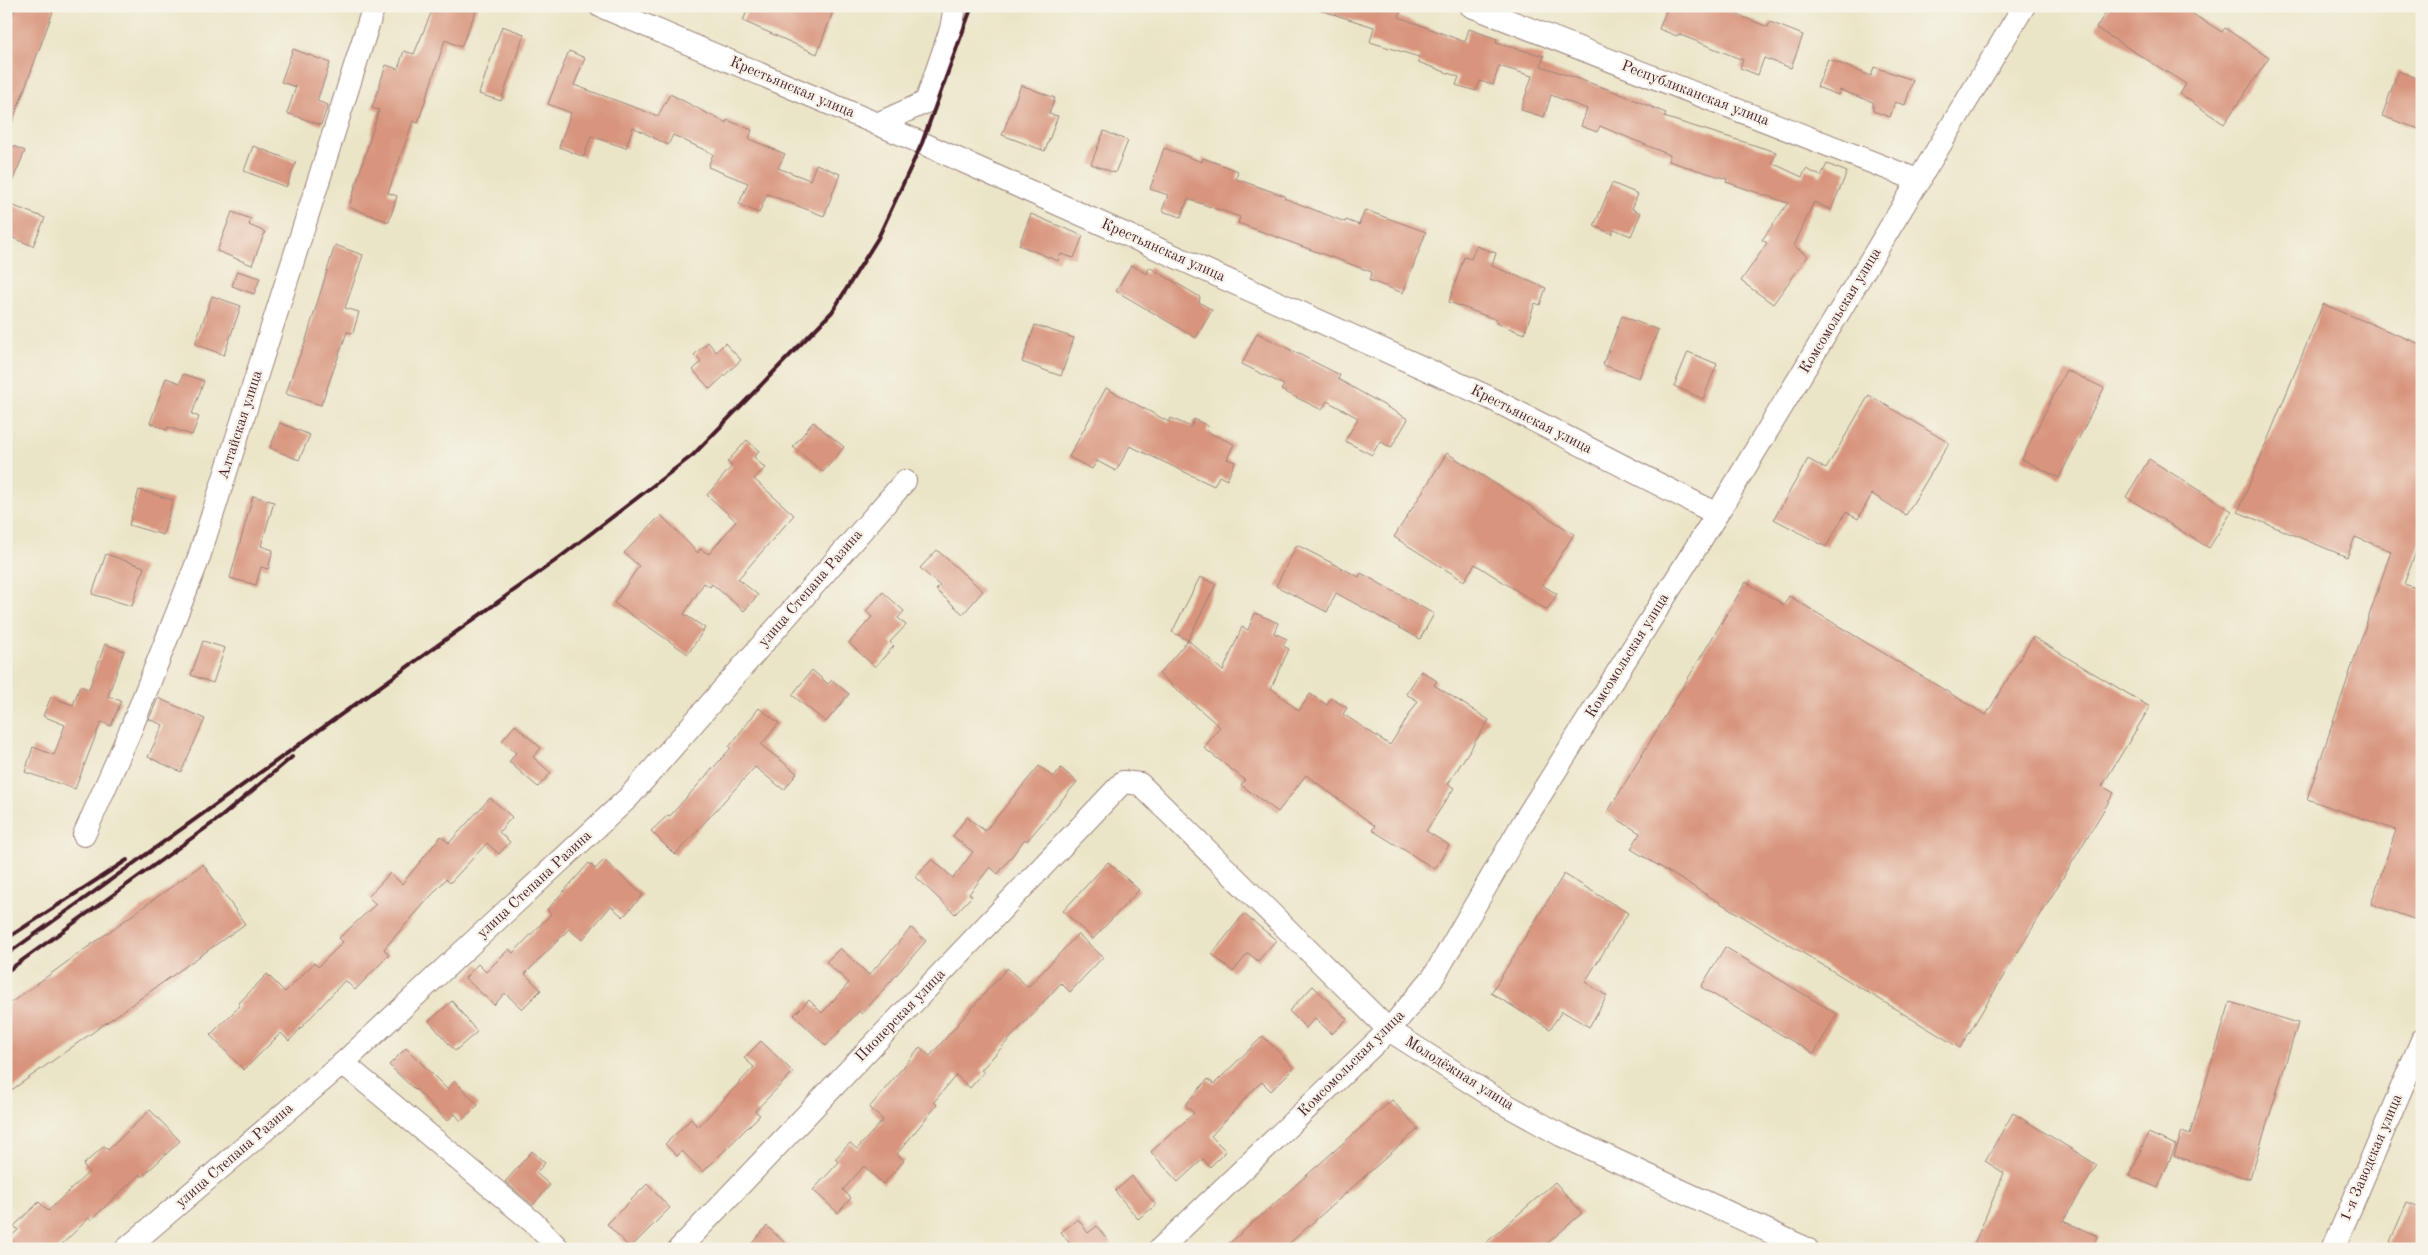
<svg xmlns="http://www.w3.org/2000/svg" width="2428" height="1255" font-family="'Old Standard TT',serif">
	<rect width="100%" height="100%" fill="#f7f3e8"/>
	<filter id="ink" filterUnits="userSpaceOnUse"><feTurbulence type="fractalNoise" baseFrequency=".02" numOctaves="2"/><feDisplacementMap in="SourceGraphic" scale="10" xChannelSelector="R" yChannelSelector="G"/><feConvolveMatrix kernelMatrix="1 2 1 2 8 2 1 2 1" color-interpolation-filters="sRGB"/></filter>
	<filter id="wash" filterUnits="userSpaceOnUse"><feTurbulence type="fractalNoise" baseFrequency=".0096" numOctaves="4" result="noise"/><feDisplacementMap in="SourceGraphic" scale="20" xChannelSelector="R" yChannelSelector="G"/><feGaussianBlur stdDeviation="1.12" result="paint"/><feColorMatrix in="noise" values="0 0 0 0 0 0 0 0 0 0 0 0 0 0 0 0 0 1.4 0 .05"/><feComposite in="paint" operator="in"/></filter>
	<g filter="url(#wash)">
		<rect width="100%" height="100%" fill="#ebe5c8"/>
		<g id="blocks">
			<!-- building -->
			<g fill="#d8947d">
				<path d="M 16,6 L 55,6 L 8,134 L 6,134 L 6,34 Z"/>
				<path d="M 434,6 L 478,6 L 461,47 L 445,40 L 418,123 L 413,121 L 388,193 L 397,196 L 389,222 L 349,207 L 379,110 L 372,108 L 386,65 L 398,69 L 404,51 L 414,54 Z"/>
				<path d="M 749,6 L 835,6 L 817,54 L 743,21 Z"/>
				<path d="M 1321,6 L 1402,6 L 1399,17 L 1465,42 L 1469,29 L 1497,39 L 1496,43 L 1544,56 L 1541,66 L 1613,91 L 1666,113 L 1664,117 L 1776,152 L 1772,163 L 1802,177 L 1806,169 L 1821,176 L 1827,164 L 1847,172 L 1831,210 L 1814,202 L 1794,246 L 1808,256 L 1773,304 L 1741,281 L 1767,243 L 1762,240 L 1788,203 L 1726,182 L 1727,179 L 1668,161 L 1670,155 L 1600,126 L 1597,132 L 1581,126 L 1587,109 L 1551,95 L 1544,117 L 1521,110 L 1532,76 L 1499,66 L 1493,85 L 1480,81 L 1476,91 L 1456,85 L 1459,77 L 1418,62 L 1419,57 L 1370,42 L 1374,27 L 1320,10 Z"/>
				<path d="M 1668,6 L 1716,6 L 1768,27 L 1770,22 L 1803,35 L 1791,68 L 1764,58 L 1758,75 L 1740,68 L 1743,60 L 1678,34 L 1677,36 L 1659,29 Z"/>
				<path d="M 2110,6 L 2180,6 L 2222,32 L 2225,28 L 2269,58 L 2224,124 L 2180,94 L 2186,84 L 2096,28 Z"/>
				<path d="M 502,26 L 524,34 L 501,101 L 479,94 Z"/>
				<path d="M 293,49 L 330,63 L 317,101 L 328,105 L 321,125 L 287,113 L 296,87 L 281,82 Z"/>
				<path d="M 569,51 L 585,58 L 574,85 L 658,116 L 670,94 L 726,123 L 727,120 L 752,130 L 749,139 L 785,154 L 778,168 L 810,180 L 816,164 L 840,174 L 824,216 L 767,194 L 759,213 L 739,204 L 748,183 L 708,167 L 713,154 L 673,135 L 668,145 L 633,127 L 626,148 L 591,136 L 584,157 L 559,147 L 571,113 L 548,104 Z"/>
				<path d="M 1828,59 L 1871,76 L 1874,67 L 1913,80 L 1905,105 L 1895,102 L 1890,117 L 1873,111 L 1873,102 L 1840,90 L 1838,95 L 1817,87 Z"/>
				<path d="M 2398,71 L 2422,80 L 2422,130 L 2382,116 Z"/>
				<path d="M 1021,85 L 1055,98 L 1049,114 L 1058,116 L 1045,151 L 1002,135 Z"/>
				<path d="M 1104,131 L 1128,141 L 1115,173 L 1091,164 Z"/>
				<path d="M 6,143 L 25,151 L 7,194 L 6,194 Z"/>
				<path d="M 253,146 L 296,162 L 286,187 L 244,171 Z"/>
				<path d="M 1164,148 L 1202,162 L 1203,158 L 1238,171 L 1236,179 L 1285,196 L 1284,198 L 1345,222 L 1346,220 L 1359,225 L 1365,210 L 1426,232 L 1403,293 L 1369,280 L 1372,272 L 1238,223 L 1240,217 L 1188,199 L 1181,217 L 1162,211 L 1168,195 L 1150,189 Z"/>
				<path d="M 1612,183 L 1638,194 L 1632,209 L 1641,213 L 1631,236 L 1614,229 L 1612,234 L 1594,226 Z"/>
				<path d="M 6,203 L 45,218 L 33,246 L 6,235 Z"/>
				<path d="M 232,212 L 251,219 L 249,225 L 265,232 L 252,265 L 217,251 Z"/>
				<path d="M 1031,214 L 1083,236 L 1074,258 L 1061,254 L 1058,261 L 1019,245 Z"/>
				<path d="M 335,245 L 363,255 L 345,308 L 359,312 L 353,333 L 347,332 L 321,405 L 286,394 L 294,369 L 305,343 Z"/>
				<path d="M 1476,246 L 1496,253 L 1492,266 L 1546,288 L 1540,305 L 1535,303 L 1524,334 L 1496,323 L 1497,320 L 1449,302 L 1464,257 L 1471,259 Z"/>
				<path d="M 1131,265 L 1147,274 L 1149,267 L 1200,297 L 1199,302 L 1212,310 L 1196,338 L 1116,291 Z"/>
				<path d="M 237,271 L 260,278 L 254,294 L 232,286 Z"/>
				<path d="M 212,296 L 241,306 L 224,355 L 195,344 Z"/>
				<path d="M 2323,304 L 2422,345 L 2422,536 L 2404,584 L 2422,590 L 2422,836 L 2416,851 L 2422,853 L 2422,897 L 2414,919 L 2371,904 L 2396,830 L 2307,799 L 2391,551 L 2355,537 L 2347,557 L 2238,512 Z"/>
				<path d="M 1622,316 L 1658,330 L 1639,378 L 1603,365 Z"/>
				<path d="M 1035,325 L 1074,338 L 1061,376 L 1022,362 Z"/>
				<path d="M 1257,333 L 1340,375 L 1338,379 L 1408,419 L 1391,448 L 1380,441 L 1372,455 L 1345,441 L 1358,418 L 1327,401 L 1322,410 L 1281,390 L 1284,385 L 1242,364 Z"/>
				<path d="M 708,342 L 716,352 L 725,343 L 741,360 L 710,389 L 693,370 L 701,362 L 694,355 Z"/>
				<path d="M 1688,352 L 1717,364 L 1703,399 L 1674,386 Z"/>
				<path d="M 2066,370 L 2104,388 L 2059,478 L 2022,459 Z"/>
				<path d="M 183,374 L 204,381 L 192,414 L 199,417 L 192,435 L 168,427 L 167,430 L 150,423 L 166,378 L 180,383 Z"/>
				<path d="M 1106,388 L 1169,422 L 1171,418 L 1191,427 L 1194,419 L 1208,426 L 1207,432 L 1234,444 L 1227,459 L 1235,462 L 1227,480 L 1219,476 L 1214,486 L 1130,446 L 1116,471 L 1097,461 L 1092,469 L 1069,457 Z"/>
				<path d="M 1869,395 L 1949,443 L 1906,515 L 1872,494 L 1858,519 L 1846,512 L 1826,547 L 1774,519 L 1808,459 L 1826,469 Z"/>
				<path d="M 813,422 L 844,447 L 823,472 L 793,447 Z"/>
				<path d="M 280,423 L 310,435 L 299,460 L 270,448 Z"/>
				<path d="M 747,440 L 759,451 L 754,457 L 765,468 L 754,479 L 794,515 L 738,579 L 758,595 L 744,611 L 712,584 L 710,587 L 704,583 L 684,614 L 705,628 L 688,654 L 614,603 L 639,566 L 624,553 L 661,515 L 698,553 L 700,549 L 709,554 L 736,521 L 707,495 L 732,466 L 727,462 Z"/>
				<path d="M 1447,453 L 1574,534 L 1542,585 L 1557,594 L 1547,610 L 1475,564 L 1464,581 L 1394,537 Z"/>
				<path d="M 2149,459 L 2232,511 L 2209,548 L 2126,497 Z"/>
				<path d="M 139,490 L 173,500 L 163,535 L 129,525 Z"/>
				<path d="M 253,496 L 274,502 L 261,546 L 273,550 L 268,569 L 261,567 L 256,585 L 230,578 Z"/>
				<path d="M 1297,545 L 1359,577 L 1361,573 L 1434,614 L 1420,639 L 1336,593 L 1327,612 L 1276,586 Z"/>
				<path d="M 937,550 L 983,591 L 963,614 L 936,590 L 940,586 L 920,568 Z"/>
				<path d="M 106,554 L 144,567 L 132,606 L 92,594 Z"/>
				<path d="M 1200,577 L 1216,584 L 1188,640 L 1172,632 Z"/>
				<path d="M 1746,582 L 1784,605 L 1789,596 L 1986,715 L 2033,637 L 2150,707 L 2102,786 L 2114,793 L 1960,1048 L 1631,849 L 1640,833 L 1607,813 Z"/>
				<path d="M 883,592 L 904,611 L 898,618 L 906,625 L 890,642 L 894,646 L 875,667 L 849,643 L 872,617 L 866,611 Z"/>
				<path d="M 1255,613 L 1278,623 L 1274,633 L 1287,639 L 1283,646 L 1289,649 L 1271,688 L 1299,711 L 1310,694 L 1327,705 L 1331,698 L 1347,708 L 1343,714 L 1390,745 L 1418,701 L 1406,694 L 1421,671 L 1437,681 L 1434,685 L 1489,720 L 1448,784 L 1454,788 L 1426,831 L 1449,845 L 1435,869 L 1372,830 L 1375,826 L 1306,775 L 1278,812 L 1241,785 L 1245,780 L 1204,748 L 1220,727 L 1159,674 L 1188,640 L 1223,671 L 1242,627 L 1248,630 Z"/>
				<path d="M 203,641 L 225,648 L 213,683 L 191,675 Z"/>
				<path d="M 105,644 L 124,651 L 108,696 L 121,701 L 111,726 L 101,722 L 75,789 L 25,772 L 33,747 L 54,755 L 65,725 L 43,716 L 51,697 L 73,705 L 80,686 L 89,689 Z"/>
				<path d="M 812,670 L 828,684 L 832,680 L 849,694 L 826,722 L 792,695 Z"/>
				<path d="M 158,698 L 205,719 L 181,772 L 148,757 L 163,725 L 149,719 Z"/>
				<path d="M 759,708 L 779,723 L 761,745 L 797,773 L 784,790 L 755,767 L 675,855 L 651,831 L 668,815 L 670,816 L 731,748 L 729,747 Z"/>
				<path d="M 515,725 L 541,748 L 533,757 L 551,773 L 538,787 L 509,762 L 516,753 L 502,741 Z"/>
				<path d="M 1039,766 L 1053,777 L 1061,768 L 1077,782 L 1027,841 L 1025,839 L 998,874 L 990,867 L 969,894 L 972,896 L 955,914 L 916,877 L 932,859 L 953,878 L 973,852 L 953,836 L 967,817 L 985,831 Z"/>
				<path d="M 490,798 L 512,817 L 499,832 L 510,842 L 499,854 L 487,843 L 450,883 L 446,879 L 384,949 L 389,955 L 355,990 L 345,980 L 289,1041 L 281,1033 L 244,1070 L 210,1035 L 240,1006 L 238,1004 L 267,974 L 285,992 L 314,963 L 318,967 L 343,942 L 339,938 L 376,904 L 368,897 L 390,873 L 402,884 L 441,836 L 449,843 Z"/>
				<path d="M 604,860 L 643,895 L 623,917 L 611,906 L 582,940 L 569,929 L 525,974 L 541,990 L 522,1009 L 505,993 L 494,1005 L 465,978 L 478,964 L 486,972 L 509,949 L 513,953 L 551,914 L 547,910 L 589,863 L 595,869 Z"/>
				<path d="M 1108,862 L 1139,890 L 1093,939 L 1063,911 Z"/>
				<path d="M 203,864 L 245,924 L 6,1094 L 6,1006 Z"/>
				<path d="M 1564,874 L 1628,913 L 1585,982 L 1607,996 L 1589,1027 L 1562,1011 L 1550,1029 L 1491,993 Z"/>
				<path d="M 1244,914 L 1276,940 L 1258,961 L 1248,953 L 1233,972 L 1212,954 Z"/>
				<path d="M 911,928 L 926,941 L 862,1014 L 859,1011 L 826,1046 L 794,1015 L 809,1000 L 822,1013 L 849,983 L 826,962 L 840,948 L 869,975 Z"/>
				<path d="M 1078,934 L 1103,957 L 1070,992 L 1061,983 L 981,1070 L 984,1072 L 970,1088 L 956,1075 L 934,1102 L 937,1105 L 897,1154 L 904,1161 L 883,1184 L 864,1166 L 843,1190 L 851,1198 L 838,1213 L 813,1190 L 839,1162 L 835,1159 L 850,1143 L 857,1149 L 883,1120 L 869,1108 L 920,1047 L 930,1056 L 1007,968 L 1028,987 Z"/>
				<path d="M 1725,947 L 1837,1014 L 1814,1054 L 1701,987 Z"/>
				<path d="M 1313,986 L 1347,1019 L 1332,1034 L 1315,1018 L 1306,1028 L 1289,1011 Z"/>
				<path d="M 452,1001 L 477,1032 L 455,1051 L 429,1021 Z"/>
				<path d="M 2230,1002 L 2298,1023 L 2250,1179 L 2174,1156 L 2182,1131 L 2190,1134 Z"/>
				<path d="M 1263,1036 L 1294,1068 L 1271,1091 L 1262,1082 L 1256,1087 L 1211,1136 L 1226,1151 L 1210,1167 L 1203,1159 L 1178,1182 L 1151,1152 L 1194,1113 L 1185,1105 L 1208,1079 L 1214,1084 Z"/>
				<path d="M 761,1041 L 793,1072 L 755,1111 L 760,1115 L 703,1172 L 682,1151 L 677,1156 L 665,1144 L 691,1119 L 698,1127 L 754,1067 L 744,1058 Z"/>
				<path d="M 406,1048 L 447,1089 L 455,1081 L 478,1105 L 461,1121 L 455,1114 L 447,1121 L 416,1089 L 415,1090 L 389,1065 Z"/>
				<path d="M 1392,1100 L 1418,1129 L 1283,1249 L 1223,1249 Z"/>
				<path d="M 150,1110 L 180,1141 L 142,1177 L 140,1174 L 91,1220 L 89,1218 L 57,1249 L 6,1249 L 6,1241 L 18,1230 L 14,1226 L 39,1202 L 48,1211 L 89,1172 L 83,1165 L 104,1146 L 108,1150 Z"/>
				<path d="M 2013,1113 L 2097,1165 L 2063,1221 L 2098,1236 L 2093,1249 L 1972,1249 L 2004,1173 L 1985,1161 Z"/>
				<path d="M 2148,1133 L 2176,1145 L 2158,1188 L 2130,1176 Z"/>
				<path d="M 532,1151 L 545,1163 L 536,1173 L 550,1185 L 533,1205 L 505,1182 Z"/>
				<path d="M 1132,1176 L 1156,1205 L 1138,1219 L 1115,1191 Z"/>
				<path d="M 1555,1182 L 1582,1213 L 1541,1249 L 1479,1249 Z"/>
				<path d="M 647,1184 L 670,1208 L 630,1248 L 607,1224 Z"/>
				<path d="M 2407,1202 L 2422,1208 L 2422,1249 L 2405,1249 L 2390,1242 Z"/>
				<path d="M 1078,1219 L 1088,1233 L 1097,1226 L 1114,1249 L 1067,1249 L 1071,1245 L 1061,1232 Z"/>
				<path d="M 767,1226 L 791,1249 L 747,1249 Z"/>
			</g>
		</g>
	</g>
	<g filter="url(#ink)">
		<use href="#blocks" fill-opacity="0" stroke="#9a827a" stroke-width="1"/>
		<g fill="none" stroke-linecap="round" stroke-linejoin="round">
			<defs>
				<g id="street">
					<path d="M 600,6 L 922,143 L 1486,396 L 1717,514"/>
					<path d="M 1471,6 L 1920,181"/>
					<path d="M 877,124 L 926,102 L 951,29 L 955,6"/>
					<path d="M 84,835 L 131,729 L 198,560 L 374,6"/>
					<path d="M 343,1063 L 534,1223 L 559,1249"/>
					<path d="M 126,1249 L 343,1063 L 628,798 L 905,481"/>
					<path d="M 679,1249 L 1123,782 L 1140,784 L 1389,1030 L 1501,1102 L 1561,1135 L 1807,1249"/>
					<path d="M 1160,1249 L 1389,1030 L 1434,976 L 1524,821 L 1717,514 L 2024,6"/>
					<path d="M 2333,1249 L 2422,1040"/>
				</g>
			</defs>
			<!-- street casing -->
			<use href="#street" stroke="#9a827a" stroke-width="24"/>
			<!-- street -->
			<use href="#street" stroke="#fff" stroke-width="22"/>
			<!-- rail -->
			<g stroke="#4a1f2b" stroke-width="4">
				<path d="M 6,939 L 127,860"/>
				<path d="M 6,955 L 555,561 L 693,455 L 832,312 L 878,238 L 922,143 L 972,6"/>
				<path d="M 6,972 L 221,817 L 292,757"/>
			</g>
		</g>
	</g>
	<g text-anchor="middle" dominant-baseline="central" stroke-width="4.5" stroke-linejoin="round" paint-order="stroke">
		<!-- street labels -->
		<g font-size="15" fill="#4a1f2b" stroke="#f7f3e8">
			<text transform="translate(792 88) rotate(23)">Крестьянская улица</text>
			<text transform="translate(1695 94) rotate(21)">Республиканская улица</text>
			<text transform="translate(1163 251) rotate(24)">Крестьянская улица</text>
			<text transform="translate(1841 311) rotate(-59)">Комсомольская улица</text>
			<text transform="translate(1531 420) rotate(27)">Крестьянская улица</text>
			<text transform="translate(241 425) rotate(-72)">Алтайская улица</text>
			<text transform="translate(811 589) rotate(-49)">улица Степана Разина</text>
			<text transform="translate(1628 656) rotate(-58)">Комсомольская улица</text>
			<text transform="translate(535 885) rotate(-43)">улица Степана Разина</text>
			<text transform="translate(901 1016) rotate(-46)">Пионерская улица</text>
			<text transform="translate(1352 1064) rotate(-45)">Комсомольская улица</text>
			<text transform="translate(1459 1074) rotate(32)">Молодёжная улица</text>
			<text transform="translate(235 1156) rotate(-41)">улица Степана Разина</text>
			<text transform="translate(2372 1158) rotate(-67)">1-я Заводская улица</text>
		</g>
	</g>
	<!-- margin -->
	<rect width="2428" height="1255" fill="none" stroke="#f7f3e8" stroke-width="25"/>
</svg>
